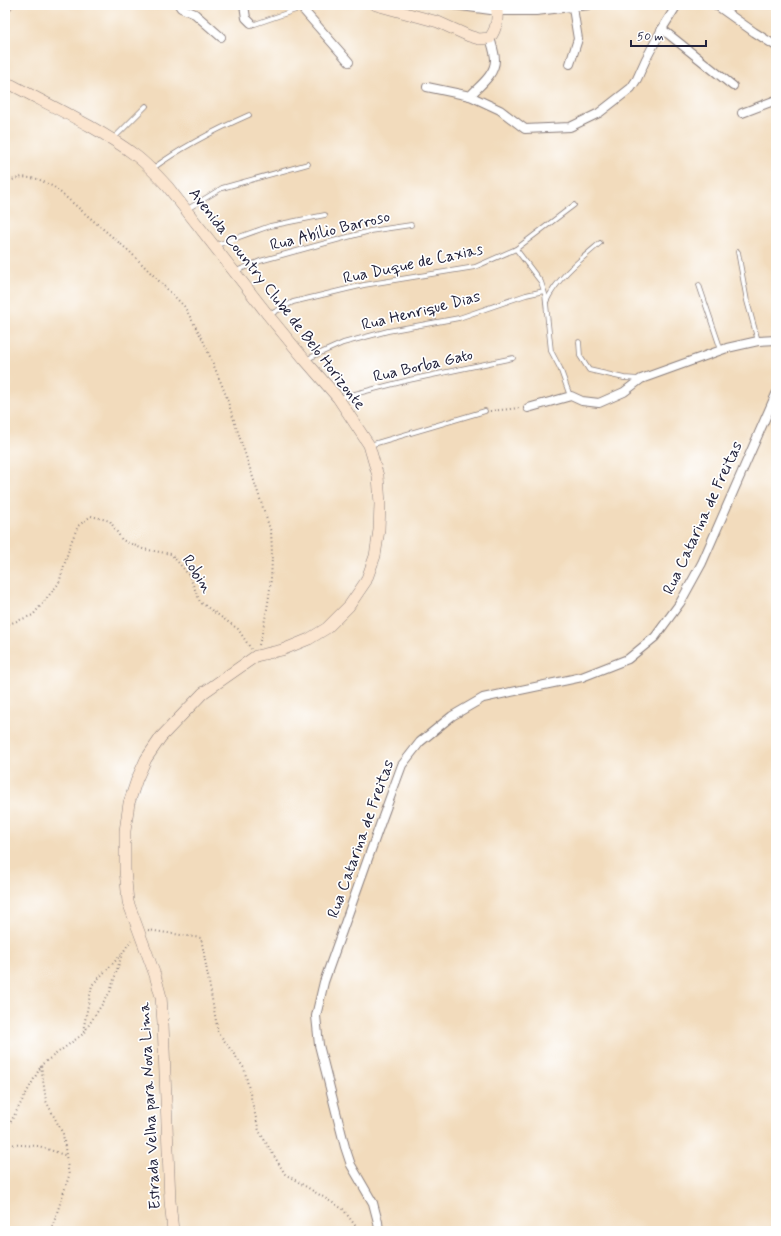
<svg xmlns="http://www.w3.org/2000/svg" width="781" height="1236" font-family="Mynerve,sans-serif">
	<rect width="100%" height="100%" fill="#fff"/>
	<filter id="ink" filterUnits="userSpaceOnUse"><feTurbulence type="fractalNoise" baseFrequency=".025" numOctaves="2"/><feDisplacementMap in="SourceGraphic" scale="8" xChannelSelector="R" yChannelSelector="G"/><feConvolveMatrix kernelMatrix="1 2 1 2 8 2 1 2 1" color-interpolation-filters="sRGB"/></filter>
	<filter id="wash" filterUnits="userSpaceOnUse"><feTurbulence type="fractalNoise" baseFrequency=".012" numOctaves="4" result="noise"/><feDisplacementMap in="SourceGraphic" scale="16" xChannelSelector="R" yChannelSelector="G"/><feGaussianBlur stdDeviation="0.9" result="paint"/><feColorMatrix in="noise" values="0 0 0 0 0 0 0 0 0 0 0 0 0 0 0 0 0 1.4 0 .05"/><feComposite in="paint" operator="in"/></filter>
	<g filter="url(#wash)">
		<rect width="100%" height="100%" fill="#f2dbbc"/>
	</g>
	<g filter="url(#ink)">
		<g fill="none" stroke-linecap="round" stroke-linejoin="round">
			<defs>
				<g id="lane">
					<path d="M 251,23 L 255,24 L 310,5"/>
					<path d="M 113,139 L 146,106"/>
					<path d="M 152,169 C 182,147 215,130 249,115"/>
					<path d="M 186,210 L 222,188 L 308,164"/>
					<path d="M 214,246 L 270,226 L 325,215"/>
					<path d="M 516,249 L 541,282 L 545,294 L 551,351 L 560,368 L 570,396"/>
					<path d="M 738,252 L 747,301 L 758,341"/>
					<path d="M 236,271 L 260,261 L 370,231 L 411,225"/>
					<path d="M 699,285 L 721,350"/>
					<path d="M 546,302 C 557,278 580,260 600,243"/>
					<path d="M 269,315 L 293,302 L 364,285 L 475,267 L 516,249 L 574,205"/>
					<path d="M 579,342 L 580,356 L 589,370 L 624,378 L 639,379"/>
					<path d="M 307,359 L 343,343 L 388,331 L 459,318 L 526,295 L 544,291"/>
					<path d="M 339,398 L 409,380 L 513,358"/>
					<path d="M 370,445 L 485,411"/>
				</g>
				<g id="street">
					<path d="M 179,5 L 181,8 L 195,14 L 221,37"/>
					<path d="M 244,5 L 246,18 L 251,23"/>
					<path d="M 299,5 L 349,62"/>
					<path d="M 454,5 L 498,11 L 536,11 L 589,5"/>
					<path d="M 716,5 L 754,32 L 776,46"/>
					<path d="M 662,29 L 733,86"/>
					<path d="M 570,64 L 578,39 L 573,8"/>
					<path d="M 427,87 L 470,96 L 500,110 L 525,129 L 570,127 L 599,113 L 631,88 L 637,79 L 646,59 L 662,29 L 677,5"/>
					<path d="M 470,96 C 479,86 495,75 495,60 C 495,53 492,45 490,38"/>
					<path d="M 742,113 L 776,100"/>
					<path d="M 528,408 L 571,396 L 582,401 L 599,403 L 624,392 L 641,379 L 727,348 L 758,341 L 776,340"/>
					<path d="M 379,1231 L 378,1222 L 373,1203 L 351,1165 L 345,1147 L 319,1045 L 316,1016 L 324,982 L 381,822 L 402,765 L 420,742 L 452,716 L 483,698 L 582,677 L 628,659 L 655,637 L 680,603 L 702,563 L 776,394"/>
				</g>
				<g id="secondary">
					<path d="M 376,5 L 438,22 L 469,36 L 479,39 L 490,38 C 497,28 499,18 496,5"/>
					<path d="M 5,6 L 7,5"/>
					<path d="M 5,83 L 12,85 C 53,107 97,127 135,155 C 147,164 158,176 168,187 L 268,315 L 305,360 L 338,398 L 369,445 L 378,476 L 380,504 L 379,530 L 375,556 L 366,581 L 349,606 L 327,628 L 309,639 L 282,650 L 256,656 L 203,693 L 161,737 L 146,759 L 137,779 L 129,803 L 125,831 L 125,870 L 128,902 L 155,975 L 161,997 L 163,1023 L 170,1201 L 173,1231"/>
				</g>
			</defs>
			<!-- lane casing -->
			<use href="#lane" stroke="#8a7e7c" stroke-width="5.5"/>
			<!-- street casing -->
			<use href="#street" stroke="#8a7e7c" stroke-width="10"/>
			<!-- secondary casing -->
			<use href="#secondary" stroke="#8a7e7c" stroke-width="12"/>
			<!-- path -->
			<g stroke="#8a7e7c" stroke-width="2" stroke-dasharray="1 3" stroke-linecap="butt">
				<path d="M 5,182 L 22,177 L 38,179 L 54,187 L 130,252 L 184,306 L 203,340 L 224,390 L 271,532 C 274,573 269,606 259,645"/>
				<path d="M 490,411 L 520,408"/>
				<path d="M 5,622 L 9,624 L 33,615 L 59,583 L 70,545 L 78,526 L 91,516 L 110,521 L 122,540 L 143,549 L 171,554 L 189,575 L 200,602 L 238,629 L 251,649"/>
				<path d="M 148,930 L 201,938 L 218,1032 L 244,1068 L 259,1131 L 285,1174 L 343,1209 L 359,1231"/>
				<path d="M 83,1031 L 92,985 L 121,955"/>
				<path d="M 5,1127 L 9,1125 L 41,1066"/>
				<path d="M 5,1144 L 39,1146 L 67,1156"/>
				<path d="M 51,1231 L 69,1176 L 63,1134 L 46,1101 L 41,1065 L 83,1034 L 110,992 L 122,954 L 131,940"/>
			</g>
			<!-- lane -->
			<use href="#lane" stroke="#fff" stroke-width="4"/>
			<!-- street -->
			<use href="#street" stroke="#fff" stroke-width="8"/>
			<!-- secondary -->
			<use href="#secondary" stroke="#fbe5cf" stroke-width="11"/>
		</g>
	</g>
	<g text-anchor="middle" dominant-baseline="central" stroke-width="3.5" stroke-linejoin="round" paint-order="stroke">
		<!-- street labels -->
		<g font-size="16" fill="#22223b" stroke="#fff">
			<text transform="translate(330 231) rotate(-14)">Rua Abílio Barroso</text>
			<text transform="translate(413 264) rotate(-12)">Rua Duque de Caxias</text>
			<text transform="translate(277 299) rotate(52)">Avenida Country Clube de Belo Horizonte</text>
			<text transform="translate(421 311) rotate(-14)">Rua Henrique Dias</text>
			<text transform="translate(423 366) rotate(-13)">Rua Borba Gato</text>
			<text transform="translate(703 518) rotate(-65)">Rua Catarina de Freitas</text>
			<text transform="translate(197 574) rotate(57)">Robin</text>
			<text transform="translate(361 839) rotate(-70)">Rua Catarina de Freitas</text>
			<text transform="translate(150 1106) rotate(-93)">Estrada Velha para Nova Lima</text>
		</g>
	</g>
	<!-- margin -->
	<rect width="781" height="1236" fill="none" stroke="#fff" stroke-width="20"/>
	<!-- scale -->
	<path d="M631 40v6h75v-6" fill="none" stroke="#22223b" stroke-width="2"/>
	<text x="637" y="40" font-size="12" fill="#22223b" stroke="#ffffff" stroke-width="3" paint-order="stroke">50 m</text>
</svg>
